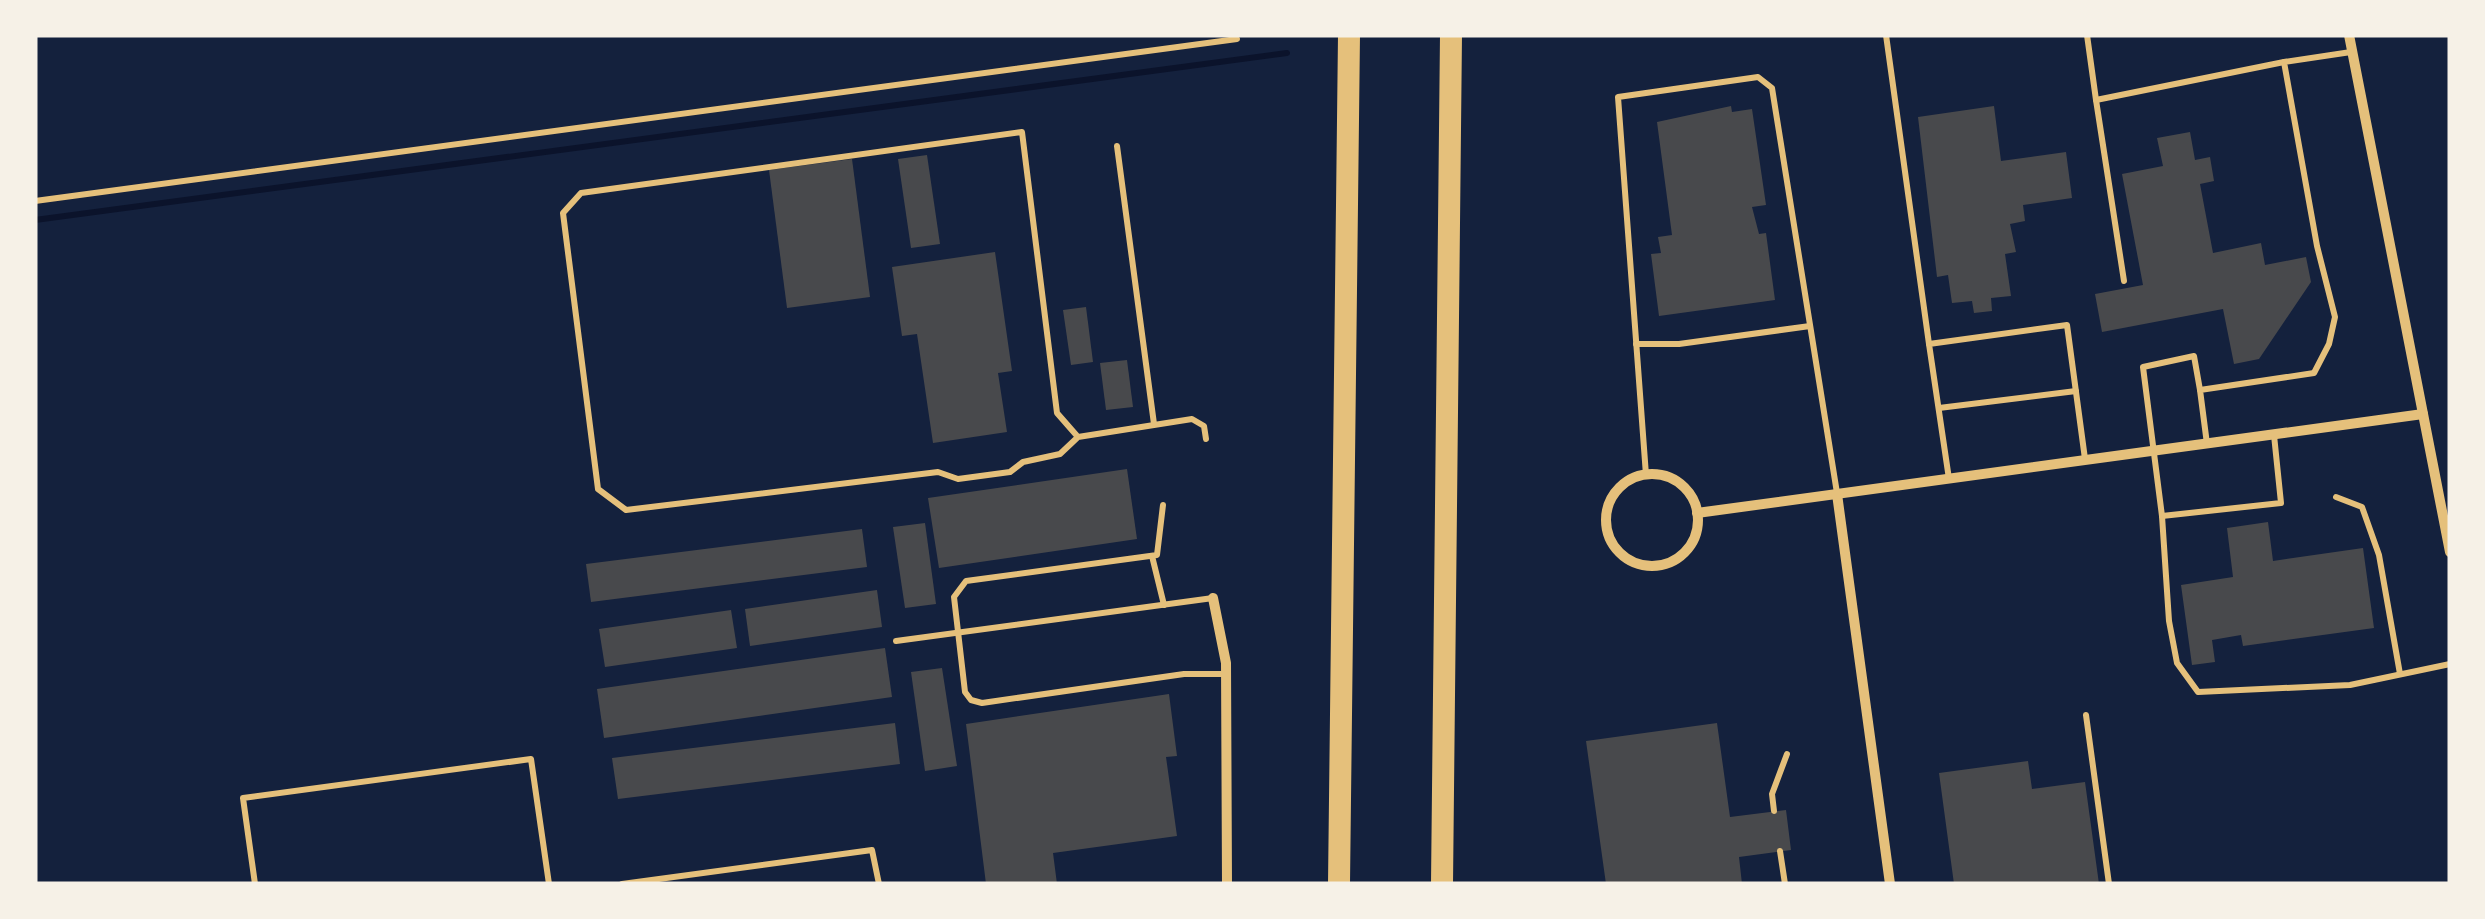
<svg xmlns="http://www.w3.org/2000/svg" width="2485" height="919" font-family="Roboto,sans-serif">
	<rect width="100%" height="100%" fill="#14213d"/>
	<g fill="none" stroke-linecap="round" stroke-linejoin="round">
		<!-- stream -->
		<path stroke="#0b132b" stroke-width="6" d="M 35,220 L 1287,53"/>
	</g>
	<!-- building -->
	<g fill="#48494c">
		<path d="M 1731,106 L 1732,112 L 1752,109 L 1766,205 L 1752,207 L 1759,234 L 1766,233 L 1775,300 L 1659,316 L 1651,254 L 1661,253 L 1658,237 L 1672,235 L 1657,122 Z"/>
		<path d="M 1994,106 L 2001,161 L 2066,152 L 2072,198 L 2023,205 L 2025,221 L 2010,224 L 2016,252 L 2005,254 L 2011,296 L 1991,298 L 1992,311 L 1974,313 L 1972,301 L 1952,303 L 1948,275 L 1937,277 L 1918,117 Z"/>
		<path d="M 2190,132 L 2195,160 L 2210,157 L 2214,181 L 2200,184 L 2213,253 L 2261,243 L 2265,265 L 2306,257 L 2311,282 L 2259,359 L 2234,364 L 2223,309 L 2102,332 L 2095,294 L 2143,285 L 2122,174 L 2163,166 L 2157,138 Z"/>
		<path d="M 927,155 L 940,244 L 911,248 L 898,159 Z"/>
		<path d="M 852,159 L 870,297 L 787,308 L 769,170 Z"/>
		<path d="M 995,252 L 1012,371 L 998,373 L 1007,432 L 933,443 L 917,334 L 902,336 L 892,267 Z"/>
		<path d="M 1086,307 L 1093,362 L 1071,365 L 1063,310 Z"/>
		<path d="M 1127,360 L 1133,407 L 1106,410 L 1100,363 Z"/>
		<path d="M 1127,469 L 1137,539 L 939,568 L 928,498 Z"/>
		<path d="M 2268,522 L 2273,561 L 2363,548 L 2374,628 L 2243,646 L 2241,635 L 2212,640 L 2215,662 L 2192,665 L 2181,585 L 2233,577 L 2227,528 Z"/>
		<path d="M 925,523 L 936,604 L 905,608 L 893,527 Z"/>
		<path d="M 862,529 L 867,567 L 591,602 L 586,564 Z"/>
		<path d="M 877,590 L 882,627 L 750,646 L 745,609 Z"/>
		<path d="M 731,610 L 737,648 L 605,667 L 599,629 Z"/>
		<path d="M 885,648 L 892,697 L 604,738 L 597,689 Z"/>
		<path d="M 942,668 L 957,766 L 925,771 L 911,672 Z"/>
		<path d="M 1169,694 L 1177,756 L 1166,757 L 1177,836 L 1053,853 L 1057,884 L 986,884 L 966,724 Z"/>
		<path d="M 895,723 L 900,764 L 618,799 L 612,758 Z"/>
		<path d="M 1717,723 L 1730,817 L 1786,810 L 1791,850 L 1739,857 L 1742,884 L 1606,884 L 1586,741 Z"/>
		<path d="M 2028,761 L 2032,789 L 2085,782 L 2099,884 L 1954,884 L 1939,773 Z"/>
	</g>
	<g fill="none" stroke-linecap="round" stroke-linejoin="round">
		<!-- service -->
		<g stroke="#e5c07b" stroke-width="6">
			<path d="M 1886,35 L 1929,344"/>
			<path d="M 2087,35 L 2096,100"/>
			<path d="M 1117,146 L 1154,424"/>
			<path d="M 35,201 L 1237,39"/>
			<path d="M 2124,281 L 2096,100 L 2284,62"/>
			<path d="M 1636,344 L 1679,344 L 1810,326"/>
			<path d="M 2200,390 L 2194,356 L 2143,367 L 2162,516 L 2169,621 L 2177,663 L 2198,692 L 2350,685 L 2450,664"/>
			<path d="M 1939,408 L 2076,391"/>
			<path d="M 1078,437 L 1057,413 L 1022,132 L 581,193 L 563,213 L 598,489 L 626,510 L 938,472 L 958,479 L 1010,472 L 1023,462 L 1060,454 L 1078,437 L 1192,419 L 1204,426 L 1206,439"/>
			<path d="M 2207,444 L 2200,390 L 2314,373 L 2329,344 L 2335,317 L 2317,246 L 2284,62 L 2351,52"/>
			<path d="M 1646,475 L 1618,97 L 1758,77 L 1772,88 L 1837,493"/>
			<path d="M 1949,479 L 1929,344 L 2067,325 L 2085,459"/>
			<path d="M 2336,497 L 2362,507 L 2379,555 L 2400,674"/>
			<path d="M 1163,505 L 1157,555 L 966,581 L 954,597 L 965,692 L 971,700 L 982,703 L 1184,674 L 1226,674"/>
			<path d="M 2162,516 L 2281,503 L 2274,435"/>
			<path d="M 1152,556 L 1164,605"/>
			<path d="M 896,641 L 1213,598"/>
			<path d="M 2086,715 L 2109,884"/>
			<path d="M 1774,811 L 1772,794 L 1787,754"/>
			<path d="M 1780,851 L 1785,884"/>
			<path d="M 255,884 L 243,798 L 531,759 L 549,884"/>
			<path d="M 622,884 L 872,850 L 879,884"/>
		</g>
		<!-- minor -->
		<g stroke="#e5c07b" stroke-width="10">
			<path d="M 2349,35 L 2450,552"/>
			<circle cx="1652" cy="520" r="46"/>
			<path d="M 1837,494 L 1890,884"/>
			<path d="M 1697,513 L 2423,414"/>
			<path d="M 1213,598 L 1226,663 L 1227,884"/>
		</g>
		<!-- motorway -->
		<g stroke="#e5c07b" stroke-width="22">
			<path d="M 1339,884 L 1349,35"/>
			<path d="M 1442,884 L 1451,35"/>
		</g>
	</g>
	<!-- border -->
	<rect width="2485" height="919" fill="none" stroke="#f6f1e7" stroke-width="75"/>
</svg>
